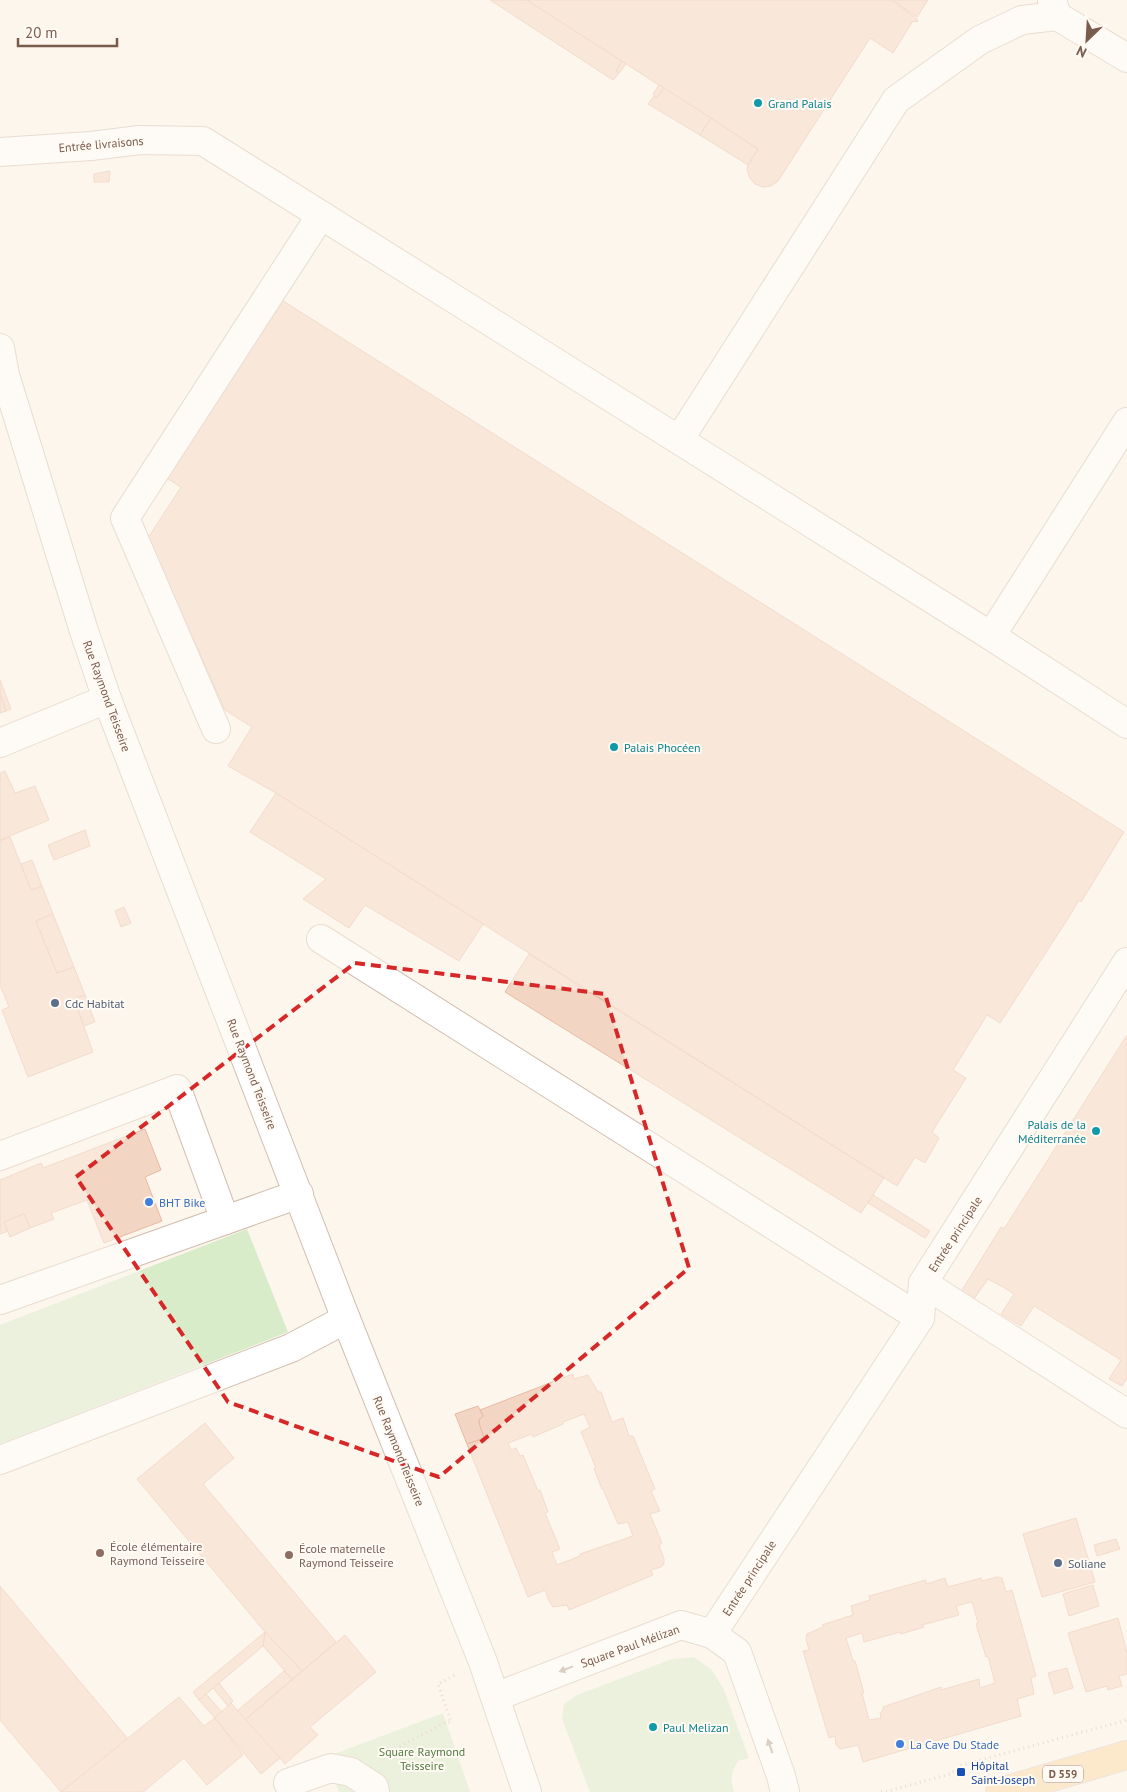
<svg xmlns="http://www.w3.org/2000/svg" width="1127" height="1792" font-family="'PT Sans',sans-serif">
	<rect width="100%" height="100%" fill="#fdf6ec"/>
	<!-- green -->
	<g fill="#d8ecc9">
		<path d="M 247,1229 L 288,1332 L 0,1444 L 0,1325 Z"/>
		<path d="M 694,1657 L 712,1670 L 724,1690 L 749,1758 L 738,1761 C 731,1773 730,1779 734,1792 L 590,1792 L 562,1719 L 564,1704 L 577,1695 L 672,1659 Z"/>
		<path d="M 443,1713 L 470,1792 L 339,1792 L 326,1757 Z"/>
	</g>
	<!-- building -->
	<g fill="#f3d5c3" stroke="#e6bba3" fill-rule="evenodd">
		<path d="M 490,0 L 527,0 L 622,61 L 616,71 L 619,73 L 613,80 Z"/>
		<path d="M 527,0 L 892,0 L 918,20 L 917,22 L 913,21 L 893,53 L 870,38 L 778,181 L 771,186 L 763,187 L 755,184 L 750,178 L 747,170 L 748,165 L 758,149 Z"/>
		<path d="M 892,0 L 928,0 L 917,17 Z"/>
		<path d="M 622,61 L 626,64 L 619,73 L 616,71 Z"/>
		<path d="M 659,85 L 664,88 L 657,98 L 653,94 Z"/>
		<path d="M 664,88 L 711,118 L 700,135 L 648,104 L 654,96 L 657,98 Z"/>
		<path d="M 711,118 L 758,149 L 748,165 L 700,135 Z"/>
		<path d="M 110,171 L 109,182 L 94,182 L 94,174 Z"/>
		<path d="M 280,299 L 1124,832 L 1081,902 L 1079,900 L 1069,917 L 1000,1023 L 987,1015 L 953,1070 L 966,1078 L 932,1132 L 939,1138 L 925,1163 L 915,1157 L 897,1186 L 276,793 L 228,766 L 252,727 L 225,710 L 148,538 L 181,487 L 165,477 Z"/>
		<path d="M 0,680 L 11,709 L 6,711 L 0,694 Z"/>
		<path d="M 0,694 L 6,711 L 0,713 Z"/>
		<path d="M 5,771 L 15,793 L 35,786 L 49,820 L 0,840 L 0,773 Z"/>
		<path d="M 276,793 L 483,924 L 459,961 L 365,905 L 349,928 L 303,899 L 326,879 L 250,832 Z"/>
		<path d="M 85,830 L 90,846 L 54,860 L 48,845 Z"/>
		<path d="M 10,837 L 31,890 L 42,886 L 53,914 L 36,921 L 57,973 L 74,967 L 85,995 L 74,999 L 93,1052 L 28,1077 L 2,1010 L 9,1007 L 0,985 L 0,841 Z"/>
		<path d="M 32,860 L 42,886 L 31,890 L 21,864 Z"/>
		<path d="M 124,907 L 131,923 L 121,927 L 115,911 Z"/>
		<path d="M 53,914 L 74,967 L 57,973 L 36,921 Z"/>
		<path d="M 529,954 L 884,1178 L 861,1213 L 505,992 Z"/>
		<path d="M 85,995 L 95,1022 L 84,1026 L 74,999 Z"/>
		<path d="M 1127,1035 L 1127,1378 L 1122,1386 L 1109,1379 L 1121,1360 L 1034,1306 L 1021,1326 L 1001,1314 L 1014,1294 L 1003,1287 L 988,1279 L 973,1300 L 961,1292 L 1001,1227 L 1004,1229 Z"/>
		<path d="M 145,1129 L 161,1170 L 145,1177 L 162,1221 L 104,1243 L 87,1200 L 51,1213 L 54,1219 L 30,1228 L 24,1214 L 4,1222 L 8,1231 L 0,1234 L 0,1180 L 41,1163 L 43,1168 L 56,1163 Z"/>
		<path d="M 873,1195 L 930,1231 L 925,1238 L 868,1203 Z"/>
		<path d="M 24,1214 L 30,1228 L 10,1237 L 4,1222 Z"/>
		<path d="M 573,1374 L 574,1379 L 588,1375 L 598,1392 L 601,1392 L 612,1422 L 623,1418 L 629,1436 L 633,1436 L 655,1489 L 651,1491 L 660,1511 L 650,1514 L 662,1543 L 659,1545 L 664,1559 L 664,1564 L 661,1567 L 651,1570 L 653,1575 L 569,1610 L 567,1605 L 553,1607 L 549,1601 L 545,1590 L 528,1597 L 467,1444 L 484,1438 L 479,1426 L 479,1420 L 483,1416 L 480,1410 ZM 584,1414 L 590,1427 L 581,1432 L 596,1468 L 594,1469 L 602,1489 L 603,1489 L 618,1524 L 628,1522 L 633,1536 L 580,1554 L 580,1556 L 557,1565 L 552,1552 L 560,1549 L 545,1513 L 548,1512 L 540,1490 L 538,1491 L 523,1455 L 520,1456 L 516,1448 L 511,1450 L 508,1443 L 532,1434 L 533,1437 L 563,1424 L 563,1422 Z"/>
		<path d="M 478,1406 L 483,1416 L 479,1420 L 479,1423 L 484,1438 L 467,1444 L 455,1414 Z"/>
		<path d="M 205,1423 L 234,1458 L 203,1484 L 336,1642 L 302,1671 L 265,1632 L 137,1479 Z"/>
		<path d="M 1076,1518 L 1095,1582 L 1042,1597 L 1023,1534 Z"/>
		<path d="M 1116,1539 L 1120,1549 L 1097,1556 L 1094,1545 Z"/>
		<path d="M 997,1577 L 1002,1578 L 1006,1592 L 1012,1590 L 1036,1676 L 1031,1678 L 1034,1694 L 1017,1699 L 1021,1716 L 863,1762 L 858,1745 L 840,1749 L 836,1745 L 835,1736 L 829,1738 L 803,1651 L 809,1650 L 806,1639 L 807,1634 L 823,1627 L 822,1625 L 853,1615 L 851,1606 L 870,1600 L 869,1596 L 926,1580 L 926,1584 L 945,1578 L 948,1587 L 981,1578 L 982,1581 ZM 972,1602 L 978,1623 L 976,1624 L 986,1657 L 988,1656 L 995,1683 L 980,1688 L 979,1679 L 941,1690 L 941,1687 L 883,1707 L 883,1710 L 880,1713 L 881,1718 L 869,1720 L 862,1693 L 864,1693 L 855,1661 L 853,1661 L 846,1638 L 862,1633 L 864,1642 L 900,1632 L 901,1634 L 924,1627 L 922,1625 L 959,1615 L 956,1606 Z"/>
		<path d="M 1093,1585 L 1099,1606 L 1069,1616 L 1063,1594 Z"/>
		<path d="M 0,1586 L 128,1739 L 61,1792 L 0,1720 Z"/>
		<path d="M 1118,1618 L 1127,1653 L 1127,1674 L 1119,1676 L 1122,1686 L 1108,1690 L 1107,1686 L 1086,1692 L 1068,1633 Z"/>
		<path d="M 265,1632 L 302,1671 L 292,1679 L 263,1646 Z"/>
		<path d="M 265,1632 L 263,1646 L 199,1700 L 193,1692 Z"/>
		<path d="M 345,1635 L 376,1672 L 310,1727 L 318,1735 L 285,1764 L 245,1720 Z"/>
		<path d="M 1067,1668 L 1073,1688 L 1054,1694 L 1048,1673 Z"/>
		<path d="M 284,1671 L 292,1679 L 245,1720 L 237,1711 Z"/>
		<path d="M 219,1683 L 233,1701 L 228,1706 L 213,1688 Z"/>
		<path d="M 206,1694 L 222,1712 L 215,1718 L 199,1700 Z"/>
		<path d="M 179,1697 L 204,1726 L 215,1718 L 243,1755 L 207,1785 L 184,1758 L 143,1792 L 61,1792 Z"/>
		<path d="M 231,1703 L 280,1758 L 261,1774 L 215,1718 Z"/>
	</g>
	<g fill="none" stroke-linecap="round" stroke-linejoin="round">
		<defs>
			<g id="minor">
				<path d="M 1057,16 L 1127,58"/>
				<path d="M 0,152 L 91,146 L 140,140 L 203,141 L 991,636 L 1127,724"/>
				<path d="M 0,348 L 5,375 L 83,628 L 107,699 L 346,1319 L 483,1662 L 527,1792"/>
				<path d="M 679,440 L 896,100 L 980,40 L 1022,20 L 1057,16 L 1052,0"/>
				<path d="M 991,636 L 1127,422"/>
				<path d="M 216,729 L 125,518 L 321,215"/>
				<path d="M 0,743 L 107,699"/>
				<path d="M 321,939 L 920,1318"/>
				<path d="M 0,1156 L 177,1089 L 225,1220"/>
				<path d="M 923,1283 L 1127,1414"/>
				<path d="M 0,1300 L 299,1194"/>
				<path d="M 0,1460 L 291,1348 L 346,1319"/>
				<path d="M 712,1634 L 920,1318 L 923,1283 L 1127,962"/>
				<path d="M 495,1697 L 681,1625 L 712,1634 L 737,1652 L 781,1776 L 785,1792"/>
				<path d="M 288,1783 L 331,1768 L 351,1772 L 374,1787 L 375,1792"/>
			</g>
			<path id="major" d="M 1000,1792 L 1127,1755"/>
		</defs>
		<!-- minor casing -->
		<use href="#minor" stroke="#d1beb0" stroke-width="30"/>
		<!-- major casing -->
		<use href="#major" stroke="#dad1cd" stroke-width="30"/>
		<!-- path -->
		<g stroke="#d9b8a5" stroke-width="3" stroke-dasharray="1 4" stroke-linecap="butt">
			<path d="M 382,1756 L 446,1722 L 451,1722 L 438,1684 L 455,1675"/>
			<path d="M 881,1792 L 888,1791 L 950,1774 L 962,1765 L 1127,1720"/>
		</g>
		<!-- minor -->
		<use href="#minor" stroke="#fff" stroke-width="28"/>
		<!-- major -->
		<use href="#major" stroke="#fbd9a5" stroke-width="28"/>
	</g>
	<!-- one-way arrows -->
	<defs><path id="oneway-solid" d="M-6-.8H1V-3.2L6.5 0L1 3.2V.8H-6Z" transform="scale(1.25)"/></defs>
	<g fill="#af9d94">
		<use href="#oneway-solid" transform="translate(566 1669) rotate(159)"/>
		<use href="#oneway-solid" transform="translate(770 1746) rotate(-109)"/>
	</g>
	<!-- marked area -->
	<path d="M0 0H1127V1792H0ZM 355,963 L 605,994 L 689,1268 L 439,1477 L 228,1402 L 76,1177 Z" fill="#fdf6ec" fill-opacity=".55" fill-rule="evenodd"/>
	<path fill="none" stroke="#d62828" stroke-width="4" stroke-dasharray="10 6" stroke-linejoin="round" d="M 355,963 L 605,994 L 689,1268 L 439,1477 L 228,1402 L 76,1177 Z"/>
	<!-- markers -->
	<g fill="#0f9aa8" stroke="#fffaf3" stroke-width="2">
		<circle cx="758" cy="103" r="5"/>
		<circle cx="614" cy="747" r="5"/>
		<circle cx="1096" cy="1131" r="5"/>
		<circle cx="653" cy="1727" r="5"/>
	</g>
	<g fill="#5c6f8a" stroke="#fffaf3" stroke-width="2">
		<circle cx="55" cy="1003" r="5"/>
		<circle cx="1058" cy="1563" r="5"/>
	</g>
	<g fill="#3f7fe0" stroke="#fffaf3" stroke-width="2">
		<circle cx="149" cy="1202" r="5"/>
		<circle cx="900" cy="1744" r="5"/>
	</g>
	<g fill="#8d6e63" stroke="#fffaf3" stroke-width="2">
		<circle cx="100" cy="1553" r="5"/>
		<circle cx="289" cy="1555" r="5"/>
	</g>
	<rect fill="#1a4fb4" stroke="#fffaf3" stroke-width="2" x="956" y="1767" width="10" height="10" rx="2.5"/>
	<g text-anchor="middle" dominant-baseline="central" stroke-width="4" stroke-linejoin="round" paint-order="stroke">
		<!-- shield labels -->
		<rect fill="#fffaf3" stroke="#a28b7f" stroke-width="1" x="1043" y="1765.5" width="40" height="17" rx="4"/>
		<g font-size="11" font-weight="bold" fill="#7a5c4d">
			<text x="1063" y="1774">D 559</text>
		</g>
		<!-- culture labels -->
		<g font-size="12" fill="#0d838f" stroke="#fffaf3" text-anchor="start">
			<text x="768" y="103">Grand Palais</text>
			<text x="624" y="747">Palais Phocéen</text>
			<text x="1086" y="1124" text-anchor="end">Palais de la<tspan x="1086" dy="14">Méditerranée</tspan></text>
			<text x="663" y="1727">Paul Melizan</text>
		</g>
		<!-- street labels -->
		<g font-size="12" fill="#7a5c4d" stroke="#fffaf3">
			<text transform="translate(101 144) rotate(-5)">Entrée livraisons</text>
			<text transform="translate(107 696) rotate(70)">Rue Raymond Teisseire</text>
			<text transform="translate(252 1074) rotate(69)">Rue Raymond Teisseire</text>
			<text transform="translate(955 1234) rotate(-57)">Entrée principale</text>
			<text transform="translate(399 1451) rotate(68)">Rue Raymond Teisseire</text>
			<text transform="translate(749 1578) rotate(-57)">Entrée principale</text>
			<text transform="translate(630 1646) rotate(-20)">Square Paul Mélizan</text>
		</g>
		<!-- service labels -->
		<g font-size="12" fill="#4e5e75" stroke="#fffaf3" text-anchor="start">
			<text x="65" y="1003">Cdc Habitat</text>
			<text x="1068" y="1563">Soliane</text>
		</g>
		<!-- shop labels -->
		<g font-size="12" fill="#366cbe" stroke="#fffaf3" text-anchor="start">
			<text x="159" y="1202">BHT Bike</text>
			<text x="910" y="1744">La Cave Du Stade</text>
		</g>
		<!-- education labels -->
		<g font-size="12" fill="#785e54" stroke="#fffaf3" text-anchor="start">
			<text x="110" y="1546">École élémentaire<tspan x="110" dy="14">Raymond Teisseire</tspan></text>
			<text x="299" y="1548">École maternelle<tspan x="299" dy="14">Raymond Teisseire</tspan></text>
		</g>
		<!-- park labels -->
		<g font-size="12" fill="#537a41" stroke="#fffaf3">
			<text x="422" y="1751">Square Raymond<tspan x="422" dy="14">Teisseire</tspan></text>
		</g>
		<!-- transit labels -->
		<g font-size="12" fill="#164399" stroke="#fffaf3" text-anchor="start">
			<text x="971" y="1765">Hôpital<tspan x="971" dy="14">Saint-Joseph</tspan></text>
		</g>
	</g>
	<!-- north arrow -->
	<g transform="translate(1087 40) rotate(205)" stroke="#fffaf3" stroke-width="4" paint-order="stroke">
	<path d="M0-4L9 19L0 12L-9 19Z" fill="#7a5c4d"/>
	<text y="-8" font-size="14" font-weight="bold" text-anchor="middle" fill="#7a5c4d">N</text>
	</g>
	<!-- scale -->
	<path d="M18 38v8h99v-8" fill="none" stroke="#7a5c4d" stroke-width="2.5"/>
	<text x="25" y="38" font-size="15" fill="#7a5c4d" stroke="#fffaf3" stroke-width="4" paint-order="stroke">20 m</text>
</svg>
